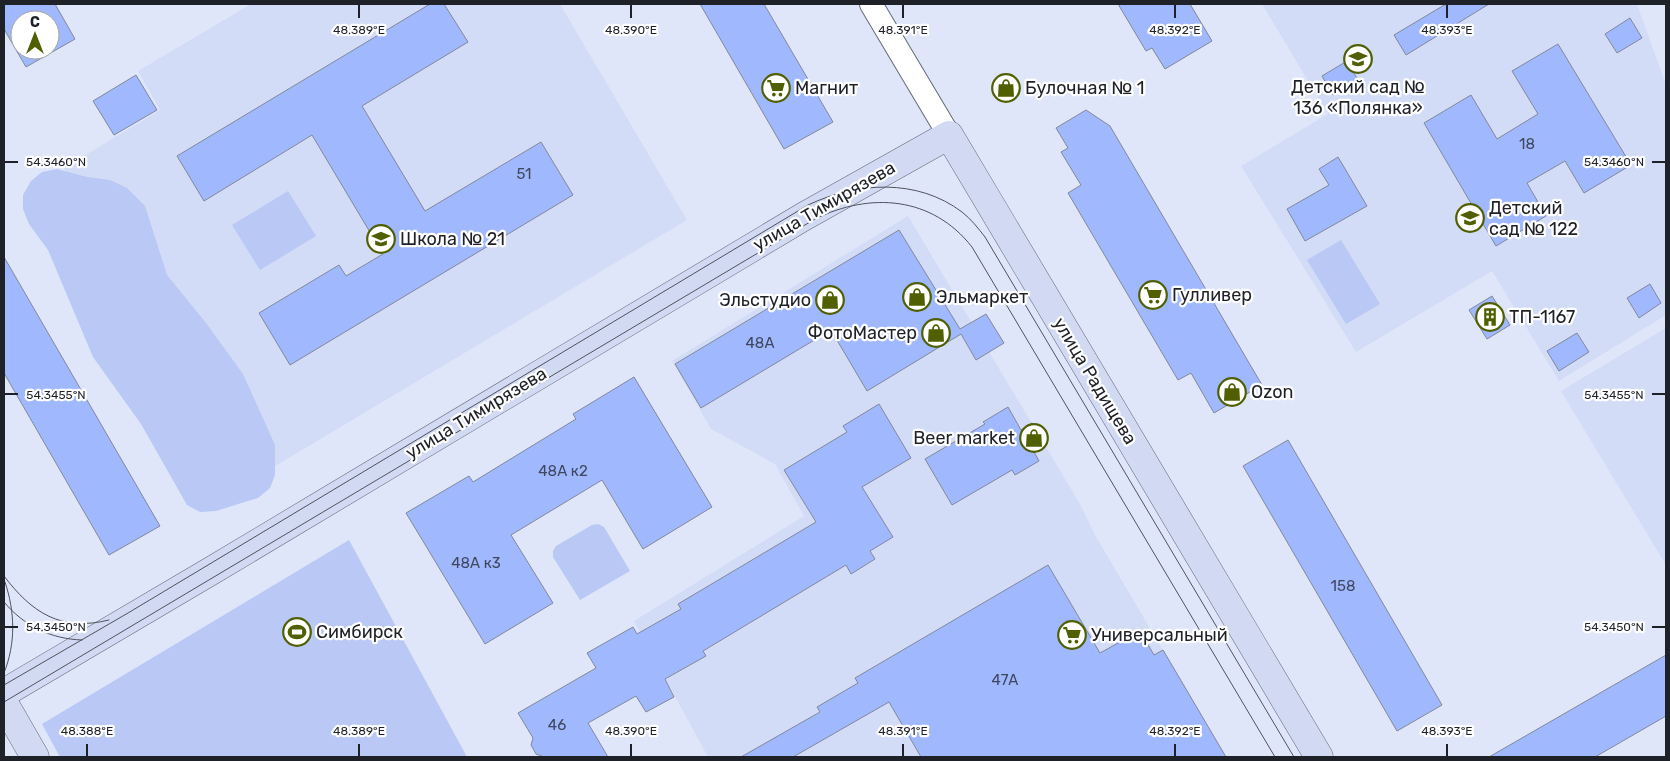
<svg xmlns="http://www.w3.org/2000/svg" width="1670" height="761" font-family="Rubik,sans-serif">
	<rect width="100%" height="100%" fill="#dfe6f9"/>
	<!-- built -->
	<g fill="#d2dcf6">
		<path d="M 251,4 L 560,4 L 687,220 L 252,480 L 64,168 L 160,110 L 138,71 Z"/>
		<path d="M 1262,4 L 1637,4 L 1666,85 L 1666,315 L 1559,381 L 1492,271 L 1356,352 L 1241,166 L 1328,114 Z"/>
		<path d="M 908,216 L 1080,504 L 1095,535 L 1226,757 L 708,757 L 634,621 L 804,516 L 775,464 L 711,429 L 672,361 Z"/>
		<path d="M 1666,328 L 1666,565 L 1561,391 Z"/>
	</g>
	<!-- green -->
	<g fill="#b9c8f4">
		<path d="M 57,169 L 87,177 L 110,180 L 127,188 L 145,206 L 167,275 L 206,323 L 243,374 L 275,445 L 275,475 L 270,488 L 258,498 L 216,511 L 200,512 L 187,505 L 141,424 L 93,357 L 48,250 L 29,224 L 23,209 L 23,195 L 31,181 L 42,172 Z"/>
		<path d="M 288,191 L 316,236 L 260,270 L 232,225 Z"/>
		<path d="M 1341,240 L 1380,304 L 1346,324 L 1307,260 Z"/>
		<path d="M 598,524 L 604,527 L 630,571 L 580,600 L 553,557 L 553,551 L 556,546 L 592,525 Z"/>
		<path d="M 349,540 L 467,757 L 60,757 L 42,724 Z"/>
	</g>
	<!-- building -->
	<g fill="#a0b8fe" stroke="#82889a" fill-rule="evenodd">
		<path d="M 4,4 L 55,4 L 75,39 L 26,67 L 4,29 ZM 20,20 L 50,20 L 50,50 L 20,50 Z"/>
		<path d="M 430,4 L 444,4 L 468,42 L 362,106 L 425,211 L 541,142 L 573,195 L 290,365 L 259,313 L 339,265 L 346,276 L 383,254 L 312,135 L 204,201 L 177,156 Z"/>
		<path d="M 700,4 L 764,4 L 833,122 L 784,149 Z"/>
		<path d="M 1118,4 L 1190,4 L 1212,41 L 1165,69 L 1152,48 L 1146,51 Z"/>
		<path d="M 1446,4 L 1489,4 L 1406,55 L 1394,35 Z"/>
		<path d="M 1630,18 L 1642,38 L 1617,53 L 1605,34 Z"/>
		<path d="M 1558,44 L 1631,165 L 1584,193 L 1565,161 L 1527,183 L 1546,216 L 1496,246 L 1424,123 L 1471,95 L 1497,139 L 1538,114 L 1512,71 Z"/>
		<path d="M 1347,61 L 1358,80 L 1333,95 L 1322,76 Z"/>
		<path d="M 136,75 L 157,110 L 114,135 L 93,101 Z"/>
		<path d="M 1086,110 L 1110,126 L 1262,385 L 1214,413 L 1191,373 L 1178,380 L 1068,193 L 1081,185 L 1061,152 L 1068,148 L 1056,128 Z"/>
		<path d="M 1338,157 L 1367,206 L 1305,241 L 1287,209 L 1329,185 L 1319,169 Z"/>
		<path d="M 899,230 L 960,329 L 986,314 L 1004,343 L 976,360 L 961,334 L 867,391 L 831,330 L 701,408 L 675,364 Z"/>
		<path d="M 4,257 L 160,526 L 109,555 L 4,373 Z"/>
		<path d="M 1650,284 L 1661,303 L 1639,318 L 1627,298 Z"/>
		<path d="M 1492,296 L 1510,325 L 1487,339 L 1469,310 Z"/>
		<path d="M 1577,333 L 1589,352 L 1559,371 L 1547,351 Z"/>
		<path d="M 634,377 L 712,507 L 643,549 L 602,480 L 511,535 L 553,603 L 485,644 L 406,513 L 469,476 L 473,482 L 576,419 L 573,414 Z"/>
		<path d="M 879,404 L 911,458 L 862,487 L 893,537 L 870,551 L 875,559 L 851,574 L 846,565 L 703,651 L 706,656 L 665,679 L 674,697 L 646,712 L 636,696 L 588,723 L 608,757 L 544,757 L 536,754 L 531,745 L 533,738 L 518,713 L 596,668 L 587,653 L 633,627 L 637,634 L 681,609 L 678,604 L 816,522 L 784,470 L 847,432 L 843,426 Z"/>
		<path d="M 1008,407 L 1021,430 L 1032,423 L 1045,445 L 1034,452 L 1039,461 L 1015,475 L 1012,470 L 952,505 L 925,459 L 985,424 L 983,422 Z"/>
		<path d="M 1288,440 L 1442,705 L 1397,731 L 1243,466 Z"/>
		<path d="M 1048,565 L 1100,653 L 1140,631 L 1154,655 L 1163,650 L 1226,757 L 921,757 L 889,702 L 793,757 L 741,757 L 820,712 L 817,707 L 858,683 L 855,678 Z"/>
		<path d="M 1666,655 L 1666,716 L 1595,757 L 1489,757 Z"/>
	</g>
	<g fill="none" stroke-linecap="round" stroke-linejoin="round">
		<defs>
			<path id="street" d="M 871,4 L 949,135"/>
			<g id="secondary">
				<path d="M 4,693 L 211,571 L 803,217 L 949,135 L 1319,757"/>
				<path d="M 4,703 L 35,757"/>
			</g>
		</defs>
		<!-- street casing -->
		<use href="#street" stroke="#646a7a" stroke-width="24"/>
		<!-- secondary casing -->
		<use href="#secondary" stroke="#646a7a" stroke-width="29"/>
		<!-- street -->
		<use href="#street" stroke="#fff" stroke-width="22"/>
		<!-- secondary -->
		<use href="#secondary" stroke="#d2daf3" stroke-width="28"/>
		<!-- tram -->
		<g stroke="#50535d" stroke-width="1">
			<path d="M 4,576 C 32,613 61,632 109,620"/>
			<path d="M 4,602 C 24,626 51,639 82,640"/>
			<path d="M 4,673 C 16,643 15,612 5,582"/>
			<path d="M 4,685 L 128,613 L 808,205 C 857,182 917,178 962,212 C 971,219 978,228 985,237 L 1294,757"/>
			<path d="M 4,702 L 815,219 C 870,192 932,196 972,247 L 1275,757"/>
		</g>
	</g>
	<!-- ticks -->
	<path fill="none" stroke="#1f2128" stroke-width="2" d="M 359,5 L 359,18M 631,5 L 631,18M 903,5 L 903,18M 1175,5 L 1175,18M 1447,5 L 1447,18M 5,162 L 18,162M 1652,162 L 1665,162M 5,394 L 18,394M 1652,394 L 1665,394M 5,627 L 18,627M 1652,627 L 1665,627M 87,744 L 87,756M 359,744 L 359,756M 631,744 L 631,756M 903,744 L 903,756M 1175,744 L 1175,756M 1447,744 L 1447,756"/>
	<!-- icons -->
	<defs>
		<symbol id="school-ring" viewBox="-11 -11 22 22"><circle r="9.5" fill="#fff" stroke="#505f00" stroke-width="1.5"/><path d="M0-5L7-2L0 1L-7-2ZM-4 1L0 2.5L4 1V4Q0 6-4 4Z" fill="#505f00"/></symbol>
		<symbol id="supermarket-ring" viewBox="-11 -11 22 22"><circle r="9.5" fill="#fff" stroke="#505f00" stroke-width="1.5"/><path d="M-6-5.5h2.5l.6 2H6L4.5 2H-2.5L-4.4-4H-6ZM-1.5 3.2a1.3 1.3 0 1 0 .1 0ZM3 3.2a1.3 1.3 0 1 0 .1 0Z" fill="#505f00"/></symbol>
		<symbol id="shop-ring" viewBox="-11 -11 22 22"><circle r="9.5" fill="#fff" stroke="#505f00" stroke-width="1.5"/><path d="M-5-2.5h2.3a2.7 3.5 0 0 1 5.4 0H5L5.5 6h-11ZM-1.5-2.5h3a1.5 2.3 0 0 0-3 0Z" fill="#505f00"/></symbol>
		<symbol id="building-ring" viewBox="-11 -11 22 22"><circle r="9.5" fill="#fff" stroke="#505f00" stroke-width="1.5"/><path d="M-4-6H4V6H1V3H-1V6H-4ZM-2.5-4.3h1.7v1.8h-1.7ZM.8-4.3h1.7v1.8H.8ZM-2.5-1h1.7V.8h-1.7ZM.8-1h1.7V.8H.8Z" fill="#505f00"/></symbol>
		<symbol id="stadium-ring" viewBox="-11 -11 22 22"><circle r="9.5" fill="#fff" stroke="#505f00" stroke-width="1.5"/><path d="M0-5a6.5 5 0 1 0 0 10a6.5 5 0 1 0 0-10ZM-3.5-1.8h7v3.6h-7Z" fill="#505f00"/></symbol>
	</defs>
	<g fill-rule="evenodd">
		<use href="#school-ring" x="1342" y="43" width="32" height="32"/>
		<use href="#supermarket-ring" x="760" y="72" width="32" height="32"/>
		<use href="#shop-ring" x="990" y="72" width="32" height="32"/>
		<use href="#school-ring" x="1454" y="202" width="32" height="32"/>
		<use href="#school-ring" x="365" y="223" width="32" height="32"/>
		<use href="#supermarket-ring" x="1137" y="279" width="32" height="32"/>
		<use href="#shop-ring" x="901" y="281" width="32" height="32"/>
		<use href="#shop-ring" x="814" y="284" width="32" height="32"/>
		<use href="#building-ring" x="1474" y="301" width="32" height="32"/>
		<use href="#shop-ring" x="920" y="317" width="32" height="32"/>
		<use href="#shop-ring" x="1216" y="376" width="32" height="32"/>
		<use href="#shop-ring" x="1018" y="422" width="32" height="32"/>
		<use href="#stadium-ring" x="281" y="616" width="32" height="32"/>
		<use href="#supermarket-ring" x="1056" y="619" width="32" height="32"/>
	</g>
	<g text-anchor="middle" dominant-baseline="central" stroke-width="4.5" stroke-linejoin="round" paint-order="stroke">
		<!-- number labels -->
		<g font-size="15" fill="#3f475e">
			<text x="1527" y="144">18</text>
			<text x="524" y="174">51</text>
			<text x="760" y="343">48А</text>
			<text x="563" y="471">48А к2</text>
			<text x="476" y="563">48А к3</text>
			<text x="1343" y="586">158</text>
			<text x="1005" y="680">47А</text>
			<text x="557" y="725">46</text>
		</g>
		<!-- poi labels -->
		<g font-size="18" fill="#1f2128" stroke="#fff" text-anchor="start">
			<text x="1358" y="87" text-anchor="middle">Детский сад №<tspan x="1358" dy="21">136 «Полянка»</tspan></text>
			<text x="795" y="88">Магнит</text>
			<text x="1025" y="88">Булочная № 1</text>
			<text x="1489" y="208">Детский<tspan x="1489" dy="21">сад № 122</tspan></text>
			<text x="400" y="239">Школа № 21</text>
			<text x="1172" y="295">Гулливер</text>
			<text x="936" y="297">Эльмаркет</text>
			<text x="811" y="300" text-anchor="end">Эльстудио</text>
			<text x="1509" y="317">ТП-1167</text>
			<text x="917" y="333" text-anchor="end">ФотоМастер</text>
			<text x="1251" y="392">Ozon</text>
			<text x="1015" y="438" text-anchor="end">Beer market</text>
			<text x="316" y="632">Симбирск</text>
			<text x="1091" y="635">Универсальный</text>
		</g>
		<!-- street labels -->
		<g font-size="18" fill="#1f2128" stroke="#fff">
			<text transform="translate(824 206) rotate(-30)">улица Тимирязева</text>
			<text transform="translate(1095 381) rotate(59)">улица Радищева</text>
			<text transform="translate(476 413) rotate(-31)">улица Тимирязева</text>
		</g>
	</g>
	<g font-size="12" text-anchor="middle" fill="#1f2128" stroke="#fff" stroke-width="4.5" stroke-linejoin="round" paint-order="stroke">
		<text x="359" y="34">48.389°E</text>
		<text x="631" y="34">48.390°E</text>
		<text x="903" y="34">48.391°E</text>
		<text x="1175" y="34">48.392°E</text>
		<text x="1447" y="34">48.393°E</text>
		<text x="56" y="166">54.3460°N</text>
		<text x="1614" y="166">54.3460°N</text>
		<text x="56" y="399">54.3455°N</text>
		<text x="1614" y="399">54.3455°N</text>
		<text x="56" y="631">54.3450°N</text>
		<text x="1614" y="631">54.3450°N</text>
		<text x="87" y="735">48.388°E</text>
		<text x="359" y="735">48.389°E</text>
		<text x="631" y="735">48.390°E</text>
		<text x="903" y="735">48.391°E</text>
		<text x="1175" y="735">48.392°E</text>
		<text x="1447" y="735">48.393°E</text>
	</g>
	<!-- border -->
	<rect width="1670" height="761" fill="none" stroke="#1f2128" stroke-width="10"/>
	<!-- north arrow -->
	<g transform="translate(35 35)"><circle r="24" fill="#ffffff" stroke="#a5a6a9"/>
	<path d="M0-4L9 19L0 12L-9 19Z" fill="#505f00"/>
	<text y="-8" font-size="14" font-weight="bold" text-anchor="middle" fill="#1f2128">С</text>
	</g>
</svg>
